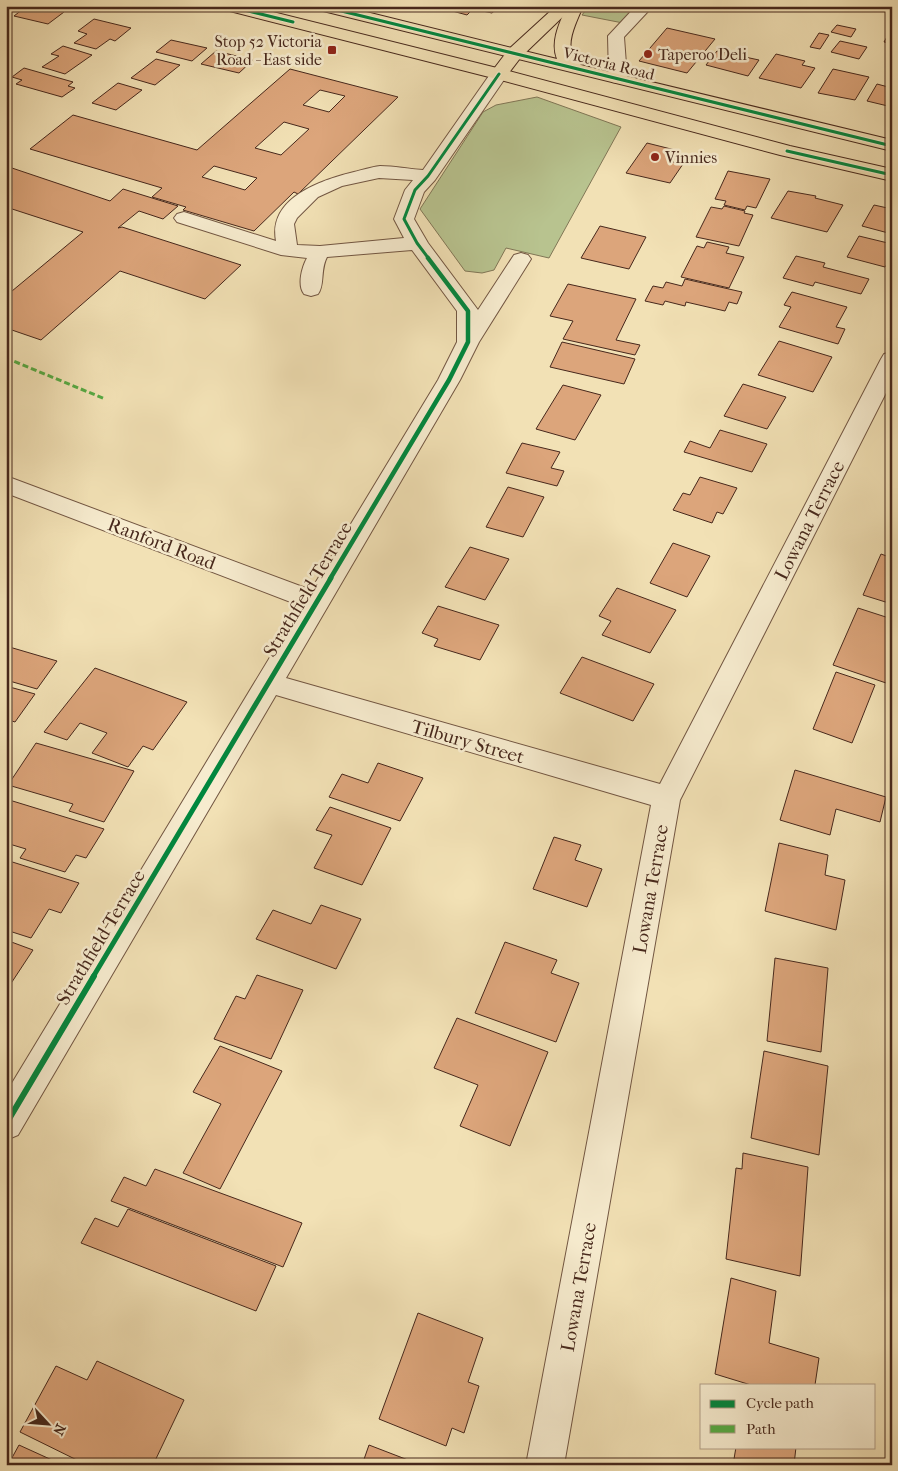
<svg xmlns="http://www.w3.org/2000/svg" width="898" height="1471" viewBox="0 0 898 1471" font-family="'IM FELL French Canon',serif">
	<rect width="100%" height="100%" fill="#f2e1b5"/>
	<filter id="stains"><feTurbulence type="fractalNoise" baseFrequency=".004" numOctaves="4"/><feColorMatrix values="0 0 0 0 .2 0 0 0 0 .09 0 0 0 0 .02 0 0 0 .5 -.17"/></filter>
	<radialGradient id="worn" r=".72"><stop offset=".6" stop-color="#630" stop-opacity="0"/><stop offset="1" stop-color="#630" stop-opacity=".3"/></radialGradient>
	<g fill="#b8c38f" stroke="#807656">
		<path d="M 589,6 L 638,6 L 623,23 L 582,15 Z"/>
		<path d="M 537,97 L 621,127 L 549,258 L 506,248 L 494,270 L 482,273 L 465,271 L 420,209 L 483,112 L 496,105 Z"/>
	</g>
	<g fill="#dca57b" stroke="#47281c" fill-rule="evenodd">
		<path d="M 27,6 L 39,6 L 64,12 L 48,24 L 14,16 Z"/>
		<path d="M 448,6 L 497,6 L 499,7 L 492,13 L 473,9 L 467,15 L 445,9 Z"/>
		<path d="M 94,19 L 131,28 L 115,41 L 110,39 L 96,49 L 74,43 L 87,34 L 78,31 Z"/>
		<path d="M 837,25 L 856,29 L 851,37 L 831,32 Z"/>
		<path d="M 667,28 L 715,39 L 687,73 L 639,61 Z"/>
		<path d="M 892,28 L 892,43 L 884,42 Z"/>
		<path d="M 819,33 L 829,35 L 820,49 L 810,47 Z"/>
		<path d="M 171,40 L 207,48 L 192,61 L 156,52 Z"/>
		<path d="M 840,41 L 867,47 L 859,59 L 831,52 Z"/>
		<path d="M 63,46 L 92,55 L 65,74 L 42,67 L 59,56 L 51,54 Z"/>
		<path d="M 216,51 L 253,60 L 239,73 L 201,64 Z"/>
		<path d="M 717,51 L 759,60 L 748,76 L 706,65 Z"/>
		<path d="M 776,54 L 805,61 L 802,65 L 815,68 L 801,88 L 759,78 Z"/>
		<path d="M 156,59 L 180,65 L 155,85 L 131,78 Z"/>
		<path d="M 24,68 L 73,82 L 68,86 L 75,88 L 62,97 L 16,84 L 22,80 L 12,77 Z"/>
		<path d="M 290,69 L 398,97 L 298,194 L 294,192 L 254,231 L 183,210 L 186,207 L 152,197 L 162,188 L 30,149 L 73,115 L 197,150 ZM 320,90 L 345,96 L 329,112 L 303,105 ZM 284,122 L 309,129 L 281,155 L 255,148 ZM 214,166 L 257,178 L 245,190 L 202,177 Z"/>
		<path d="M 833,69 L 869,77 L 855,100 L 818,93 Z"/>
		<path d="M 118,83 L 142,90 L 116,110 L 92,103 Z"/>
		<path d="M 877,84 L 892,88 L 892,107 L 867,101 Z"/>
		<path d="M 647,143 L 675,150 L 668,161 L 683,164 L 670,183 L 626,173 Z"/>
		<path d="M 6,166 L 110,201 L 123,189 L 178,206 L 163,219 L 139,211 L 118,228 L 122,227 L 241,265 L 205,299 L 120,271 L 41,340 L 6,328 L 6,296 L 83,232 L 6,207 Z"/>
		<path d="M 728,171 L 770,179 L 756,208 L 747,206 L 745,210 L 724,205 L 726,201 L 715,199 Z"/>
		<path d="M 788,191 L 816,196 L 815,198 L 843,205 L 827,232 L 771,218 Z"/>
		<path d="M 874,205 L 892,209 L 892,234 L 862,226 Z"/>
		<path d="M 724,206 L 745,211 L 744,213 L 753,215 L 739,246 L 696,237 L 711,207 L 722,209 Z"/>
		<path d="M 600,226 L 646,237 L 629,269 L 581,258 Z"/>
		<path d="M 859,236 L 892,244 L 892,256 L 885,267 L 847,257 Z"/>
		<path d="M 707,242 L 729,247 L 726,253 L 744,257 L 729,288 L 681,277 L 697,246 L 704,248 Z"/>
		<path d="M 796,256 L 825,263 L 823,267 L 869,279 L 861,294 L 815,282 L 813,286 L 783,278 Z"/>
		<path d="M 685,279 L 742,292 L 737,304 L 729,302 L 725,311 L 686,302 L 685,306 L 665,301 L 663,305 L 645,301 L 653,286 L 663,288 L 666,282 L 682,286 Z"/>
		<path d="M 568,284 L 636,299 L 616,340 L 640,345 L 635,355 L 563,339 L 573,321 L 550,316 Z"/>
		<path d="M 792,292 L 847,307 L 836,327 L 845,329 L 838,344 L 779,327 L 791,307 L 784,305 Z"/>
		<path d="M 779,341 L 832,357 L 813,392 L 758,375 Z"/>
		<path d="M 562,342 L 635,359 L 624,384 L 550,367 Z"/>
		<path d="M 743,384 L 786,397 L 767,429 L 724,416 Z"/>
		<path d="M 563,385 L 601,395 L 575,440 L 536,429 Z"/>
		<path d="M 720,430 L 767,444 L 752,472 L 684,452 L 690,441 L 710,448 Z"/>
		<path d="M 522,443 L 560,452 L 551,468 L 564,471 L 557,486 L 506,473 Z"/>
		<path d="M 700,477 L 737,488 L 723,514 L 717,512 L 712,523 L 673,510 L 683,493 L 690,495 Z"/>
		<path d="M 508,487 L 544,497 L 523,537 L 486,527 Z"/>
		<path d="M 673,543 L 710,556 L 687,597 L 650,583 Z"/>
		<path d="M 470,547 L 509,559 L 485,600 L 445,587 Z"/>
		<path d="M 881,554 L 892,558 L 892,604 L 863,595 Z"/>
		<path d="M 617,588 L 676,610 L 650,653 L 602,635 L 611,621 L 599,616 Z"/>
		<path d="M 438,606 L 499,625 L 480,660 L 434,646 L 438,639 L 422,633 Z"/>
		<path d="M 858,608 L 892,619 L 892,685 L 833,665 Z"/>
		<path d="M 6,646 L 57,661 L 37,689 L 6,680 Z"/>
		<path d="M 582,657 L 654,684 L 633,721 L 560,693 Z"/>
		<path d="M 95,668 L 187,702 L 153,750 L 143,746 L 128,767 L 92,753 L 107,733 L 80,723 L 67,740 L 44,732 Z"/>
		<path d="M 836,672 L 875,685 L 852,743 L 813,729 Z"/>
		<path d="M 6,686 L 35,694 L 15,722 L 6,719 Z"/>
		<path d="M 36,743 L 134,771 L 104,822 L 69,811 L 73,804 L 8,785 Z"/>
		<path d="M 378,763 L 423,778 L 400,821 L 329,797 L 342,774 L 368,783 Z"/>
		<path d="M 795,770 L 886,797 L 880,822 L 836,809 L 830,835 L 780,820 Z"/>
		<path d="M 6,799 L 104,829 L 86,858 L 76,855 L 65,872 L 20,858 L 26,849 L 6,843 Z"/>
		<path d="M 330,807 L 391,828 L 362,885 L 314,868 L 332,835 L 316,830 Z"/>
		<path d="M 554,837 L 581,845 L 575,860 L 602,869 L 587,907 L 533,889 Z"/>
		<path d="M 779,843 L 828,855 L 825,875 L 845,880 L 836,930 L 765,911 Z"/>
		<path d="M 6,860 L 79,883 L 61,913 L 49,909 L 31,938 L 6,930 Z"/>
		<path d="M 321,905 L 361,919 L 336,969 L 256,939 L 273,910 L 311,924 Z"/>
		<path d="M 6,940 L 33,950 L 6,991 Z"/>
		<path d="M 505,942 L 557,960 L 551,973 L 579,983 L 556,1042 L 475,1013 Z"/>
		<path d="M 775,958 L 828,968 L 821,1052 L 767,1041 Z"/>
		<path d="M 257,975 L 303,990 L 271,1059 L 214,1039 L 236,996 L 245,999 Z"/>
		<path d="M 457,1018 L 548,1052 L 510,1146 L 460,1126 L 478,1085 L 434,1068 Z"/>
		<path d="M 220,1046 L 282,1071 L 220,1189 L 183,1173 L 221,1104 L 193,1092 Z"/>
		<path d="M 764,1051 L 828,1066 L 819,1155 L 751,1138 Z"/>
		<path d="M 743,1153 L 808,1167 L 800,1276 L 726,1259 L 736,1168 L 742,1169 Z"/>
		<path d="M 155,1169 L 302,1223 L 283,1267 L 111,1201 L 124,1177 L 146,1186 Z"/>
		<path d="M 128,1209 L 276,1266 L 256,1311 L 81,1243 L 95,1218 L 118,1227 Z"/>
		<path d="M 731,1278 L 776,1291 L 769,1343 L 819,1358 L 815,1385 L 751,1385 L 715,1374 Z"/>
		<path d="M 418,1313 L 483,1338 L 468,1382 L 479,1386 L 464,1433 L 452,1428 L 446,1446 L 379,1419 Z"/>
		<path d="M 97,1361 L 184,1400 L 153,1465 L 87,1465 L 20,1432 L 56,1366 L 87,1380 Z"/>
		<path d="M 19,1445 L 63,1465 L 8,1465 Z"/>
		<path d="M 369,1445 L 421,1465 L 362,1465 Z"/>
		<path d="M 736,1447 L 796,1447 L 794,1465 L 733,1465 Z"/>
	</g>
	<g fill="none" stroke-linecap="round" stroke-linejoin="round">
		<g stroke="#725642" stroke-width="2">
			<g id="minor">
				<path d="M 636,6 L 653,6 L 624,37 L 627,78 L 624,82 L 618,83 L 612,82 L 609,78 L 608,36 Z"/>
				<path d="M 499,69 L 505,70 L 508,74 L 435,180 L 424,192 L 414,219 L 428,243 L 478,310 L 514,255 L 521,253 L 528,255 L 531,259 L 479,342 L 460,380 L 286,678 L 660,784 L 881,359 L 884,354 L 892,352 L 892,381 L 680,800 L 564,1465 L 526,1465 L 651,805 L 276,695 L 18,1135 L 6,1140 L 6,1093 L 301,606 L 6,493 L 6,476 L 311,590 L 438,380 L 457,342 L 457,311 L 412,250 L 327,257 C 320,270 325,285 318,294 L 311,296 L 304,294 C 297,285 302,267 307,258 L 281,255 L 177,222 L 174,218 L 177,214 L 184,212 L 276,241 C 268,198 321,180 354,172 C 362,170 372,167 380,166 C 394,166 409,169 423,170 L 493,70 ZM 379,178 L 413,180 L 405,190 L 394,219 L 404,238 L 320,246 L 297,245 L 294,224 L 297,218 L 318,197 L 342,186 Z"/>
			</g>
		</g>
		<g stroke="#47281c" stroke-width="2">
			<path id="major" d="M 556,6 L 574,6 L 521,57 L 505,78 L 499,79 L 493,78 L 490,74 L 509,49 Z"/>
		</g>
		<g stroke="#47281c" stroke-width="2">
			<g id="highway">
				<path d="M 220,6 L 249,6 L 505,70 L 790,146 L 892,169 L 892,181 L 780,155 L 493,78 L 222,9 Z"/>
				<path d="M 313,6 L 342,6 L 557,59 C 550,41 560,22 567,6 L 583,6 C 578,19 565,42 573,56 C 575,59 578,62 581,65 L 892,140 L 892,151 L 315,9 Z"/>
			</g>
		</g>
		<use href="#minor" fill="#f7eccf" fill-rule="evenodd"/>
		<use href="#major" fill="#f2e1b5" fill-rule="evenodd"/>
		<use href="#highway" fill="#f2e1b5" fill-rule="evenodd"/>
		<path stroke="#56aa43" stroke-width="3" stroke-dasharray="6 3" stroke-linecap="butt" d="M 6,358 L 105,399"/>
		<g stroke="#f7eccf" stroke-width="5">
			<g id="cycleway-far3">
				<path d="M 228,6 L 293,22"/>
				<path d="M 321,6 L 892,146"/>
				<path d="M 787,151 L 892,175"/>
				<path d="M 429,259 L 417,243 L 404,219 L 415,190 L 428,176 L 499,74"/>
			</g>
		</g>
		<g stroke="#f7eccf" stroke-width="7">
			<path id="cycleway-far2" d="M 330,579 L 449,380 L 468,342 L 468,311 L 428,258"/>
		</g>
		<g stroke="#f7eccf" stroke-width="8">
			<path id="cycleway-far1" d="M 93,977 L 331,578"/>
		</g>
		<g stroke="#f7eccf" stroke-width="9">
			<path id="cycleway" d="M 6,1124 L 94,976"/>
		</g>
		<use href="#cycleway-far3" stroke="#00873e" stroke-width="3"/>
		<use href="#cycleway-far2" stroke="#00873e" stroke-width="4.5"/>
		<use href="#cycleway-far1" stroke="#00873e" stroke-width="5"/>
		<use href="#cycleway" stroke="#00873e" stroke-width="6"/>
	</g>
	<g fill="#8f2418" stroke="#f7eccf" stroke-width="2">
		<rect x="327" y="45" width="10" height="10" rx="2.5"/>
		<circle cx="648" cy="54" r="5"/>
		<circle cx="655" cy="157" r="5"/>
	</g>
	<g text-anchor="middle" stroke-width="5" stroke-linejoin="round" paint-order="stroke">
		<g font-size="16" fill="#47281c" stroke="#f7eccf" text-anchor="start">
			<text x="322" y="47" text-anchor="end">Stop 52 Victoria<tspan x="322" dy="18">Road - East side</tspan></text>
			<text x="658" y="60">Taperoo Deli</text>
			<text x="665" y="163">Vinnies</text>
		</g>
		<g font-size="16" fill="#47281c" stroke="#f7eccf">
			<text transform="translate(609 63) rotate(14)" y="6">Victoria Road</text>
		</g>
		<g font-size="19" fill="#47281c" stroke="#f7eccf">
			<text transform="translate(809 520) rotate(-63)" y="7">Lowana Terrace</text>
			<text transform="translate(162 543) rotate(21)" y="7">Ranford Road</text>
			<text transform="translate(307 589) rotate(-59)" y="7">Strathfield Terrace</text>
			<text transform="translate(468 741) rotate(16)" y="7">Tilbury Street</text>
			<text transform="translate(650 889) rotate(-80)" y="7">Lowana Terrace</text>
			<text transform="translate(100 937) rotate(-59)" y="7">Strathfield Terrace</text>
			<text transform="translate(578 1287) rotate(-80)" y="7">Lowana Terrace</text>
		</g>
	</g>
	<rect width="898" height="1471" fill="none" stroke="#f2e1b5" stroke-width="25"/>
	<rect x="8" y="8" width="883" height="1456" fill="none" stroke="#47281c" stroke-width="2.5"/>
	<rect x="12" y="12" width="873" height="1446" fill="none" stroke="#47281c"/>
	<rect x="700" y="1384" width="175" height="65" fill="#f7eccf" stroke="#b19e87"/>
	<rect x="710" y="1400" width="25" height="8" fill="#00873e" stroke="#b19e87"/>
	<text x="746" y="1408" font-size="15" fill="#47281c">Cycle path</text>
	<rect x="710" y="1425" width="25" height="8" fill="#56aa43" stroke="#b19e87"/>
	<text x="746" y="1434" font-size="15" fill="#47281c">Path</text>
	<g transform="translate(48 1424) rotate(116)" stroke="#f7eccf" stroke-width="4" paint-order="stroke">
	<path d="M0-4L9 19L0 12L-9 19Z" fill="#47281c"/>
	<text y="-8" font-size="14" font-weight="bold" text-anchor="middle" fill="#47281c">N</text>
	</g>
	<rect width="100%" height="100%" filter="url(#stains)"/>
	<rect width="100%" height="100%" fill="url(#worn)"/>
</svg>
